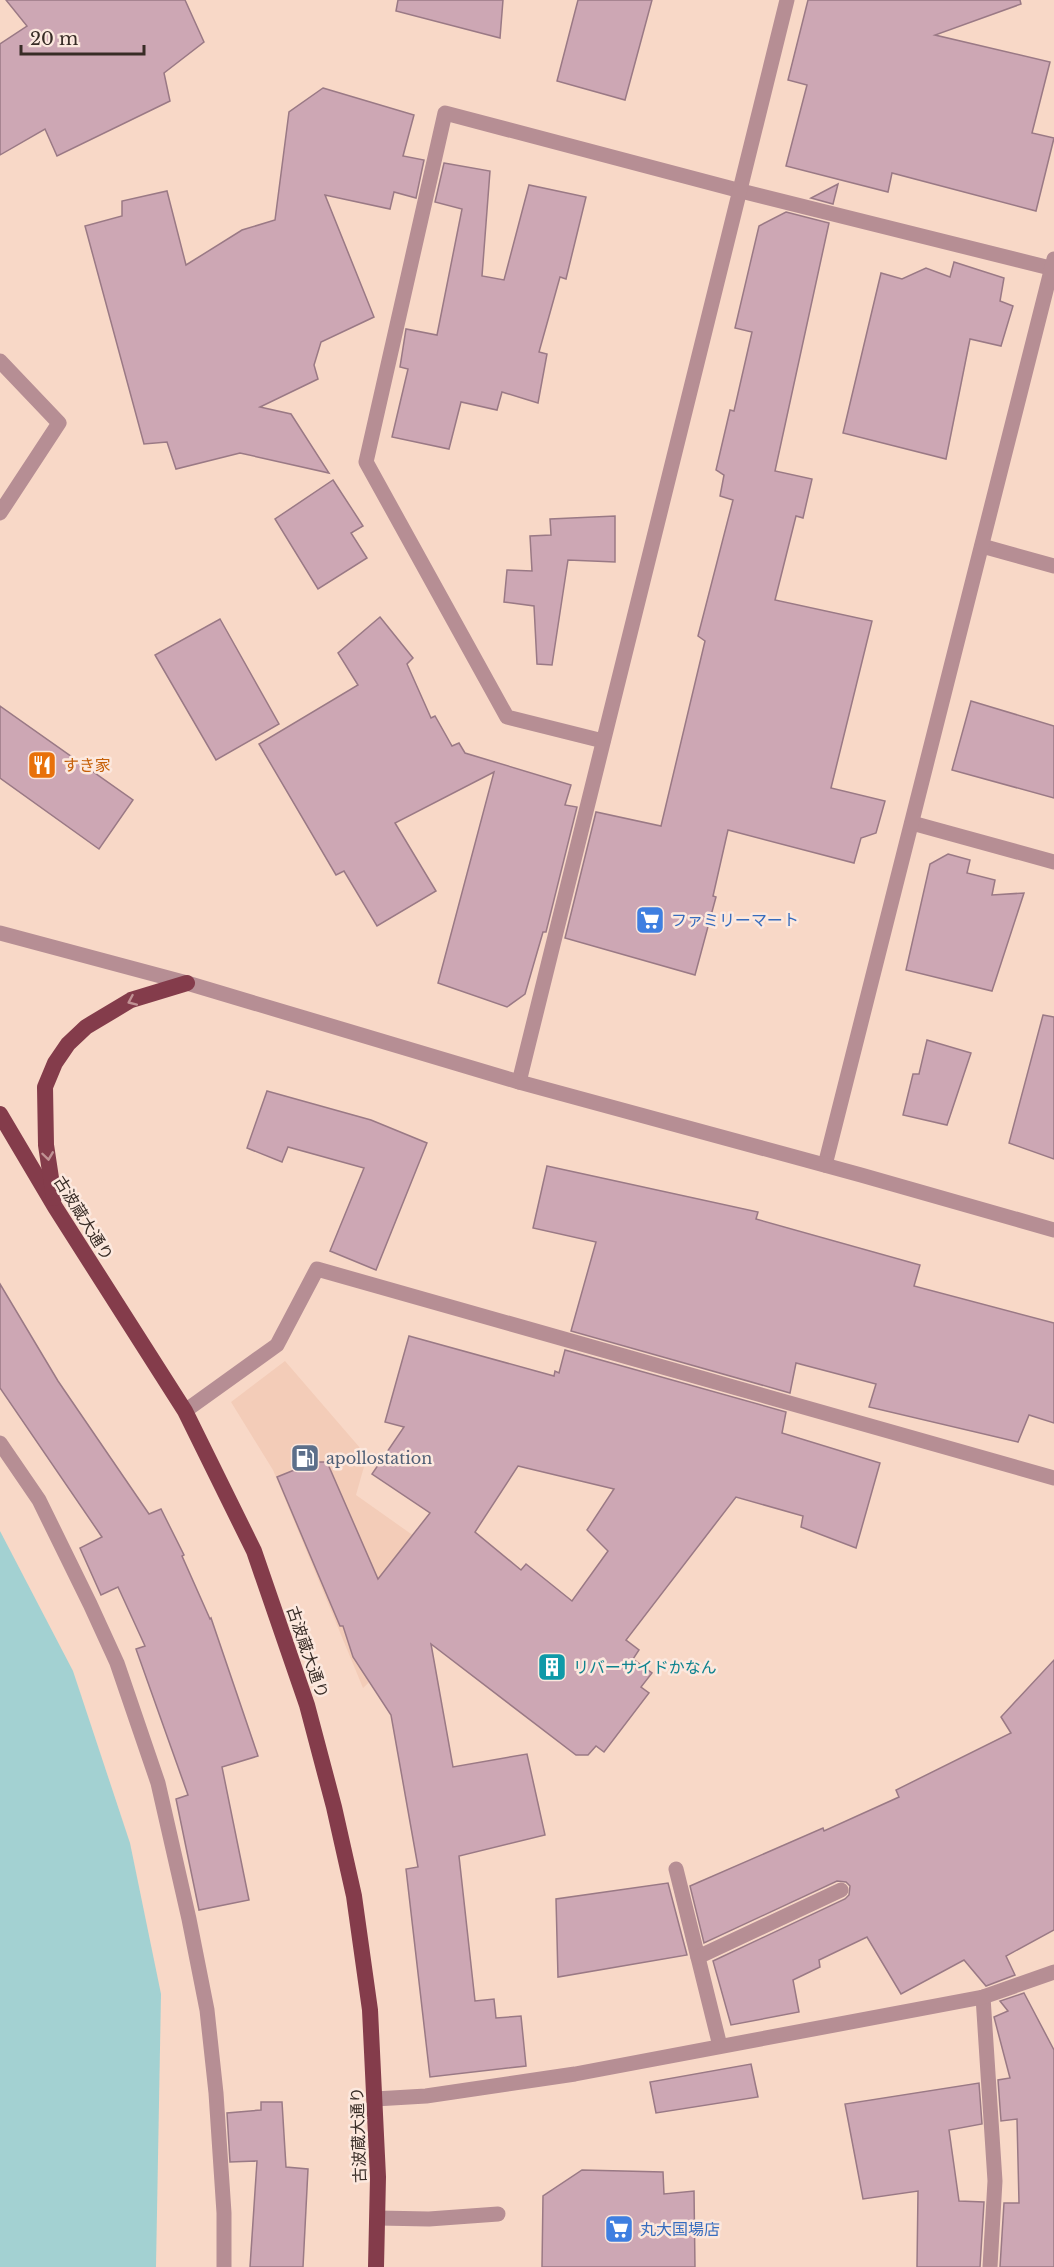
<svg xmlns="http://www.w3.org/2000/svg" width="1054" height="2267" viewBox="0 0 1054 2267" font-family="'Libre Baskerville','Noto Sans JP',serif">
	<rect width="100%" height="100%" fill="#f8d8c7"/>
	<path fill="#f3ccb8" d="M 285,1361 L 367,1456 L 356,1495 L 455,1565 L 388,1664 L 363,1688 L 273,1470 L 231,1402 Z"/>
	<path fill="#a3d1d2" d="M 0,1531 L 73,1671 L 130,1843 L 161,1994 L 156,2267 L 0,2267 Z"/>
	<g fill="#cda7b4" stroke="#9a7985" stroke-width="1.5" fill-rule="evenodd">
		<path d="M 6,0 L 185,0 L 204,42 L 164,73 L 170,101 L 57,156 L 45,129 L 0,155 L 0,44 L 27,26 Z"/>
		<path d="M 398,0 L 503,0 L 500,38 L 396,11 Z"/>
		<path d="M 578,0 L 652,0 L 625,100 L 557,81 Z"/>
		<path d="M 808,0 L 1020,0 L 1021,4 L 935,35 L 1050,62 L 1032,133 L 1054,138 L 1036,211 L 892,173 L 888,192 L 786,166 L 807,85 L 788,80 Z"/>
		<path d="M 323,88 L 414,115 L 403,156 L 424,160 L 416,198 L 394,192 L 390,209 L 325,195 L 374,317 L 321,342 L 314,365 L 318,379 L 260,407 L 291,414 L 329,473 L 240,453 L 176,469 L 167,442 L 144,444 L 85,226 L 122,216 L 122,201 L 167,191 L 186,265 L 242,230 L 275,220 L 289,112 Z"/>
		<path d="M 444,163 L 490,171 L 482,276 L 504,280 L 529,185 L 586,197 L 566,279 L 560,277 L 539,352 L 547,354 L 538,403 L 502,392 L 497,410 L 461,402 L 449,449 L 392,437 L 408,369 L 400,367 L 406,329 L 437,335 L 462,209 L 435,202 Z"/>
		<path d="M 838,184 L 833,204 L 811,198 Z"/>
		<path d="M 786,212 L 829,223 L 775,471 L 812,479 L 803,518 L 796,516 L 775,600 L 872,621 L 831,788 L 885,801 L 876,833 L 861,838 L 854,863 L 728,830 L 713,896 L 716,897 L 695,975 L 565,938 L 596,812 L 661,826 L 705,641 L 698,636 L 733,500 L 720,496 L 724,475 L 716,470 L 730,410 L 734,411 L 752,332 L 735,328 L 759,226 Z"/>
		<path d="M 954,262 L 1004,278 L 1000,301 L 1013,306 L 1001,346 L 970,339 L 946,459 L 843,433 L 881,273 L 902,279 L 926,268 L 950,277 Z"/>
		<path d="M 333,480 L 363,526 L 351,533 L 367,558 L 318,589 L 275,519 Z"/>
		<path d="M 615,516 L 615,562 L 568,560 L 552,665 L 537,664 L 534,606 L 504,602 L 507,570 L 532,571 L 530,536 L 551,535 L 550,519 Z"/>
		<path d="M 380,617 L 413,658 L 407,664 L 431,718 L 435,716 L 452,746 L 459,743 L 465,753 L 571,785 L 565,805 L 577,807 L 546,932 L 543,932 L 525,994 L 507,1007 L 438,983 L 494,772 L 395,823 L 436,891 L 377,926 L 344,871 L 336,875 L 259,744 L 358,685 L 338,653 Z"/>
		<path d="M 220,619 L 279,724 L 216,760 L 155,655 Z"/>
		<path d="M 971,701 L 1054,726 L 1054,798 L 952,770 Z"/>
		<path d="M 0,706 L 133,800 L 99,849 L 0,778 Z"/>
		<path d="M 948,854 L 970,860 L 967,873 L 995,880 L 992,895 L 1024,893 L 992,991 L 906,970 L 930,864 Z"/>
		<path d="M 1043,1015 L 1054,1017 L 1054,1159 L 1009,1143 Z"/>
		<path d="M 927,1040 L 971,1053 L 947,1125 L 903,1115 L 913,1074 L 919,1074 Z"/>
		<path d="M 267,1091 L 371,1120 L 427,1143 L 376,1270 L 330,1251 L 364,1168 L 288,1147 L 282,1162 L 247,1148 Z"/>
		<path d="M 547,1166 L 758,1212 L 756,1219 L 920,1265 L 914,1286 L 1054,1323 L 1054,1423 L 1029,1415 L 1018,1442 L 869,1407 L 876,1384 L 796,1363 L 790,1393 L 571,1331 L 596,1242 L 533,1228 Z"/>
		<path d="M 0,1284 L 58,1381 L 149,1514 L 161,1509 L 184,1555 L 182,1556 L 210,1619 L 211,1618 L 258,1756 L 222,1767 L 249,1900 L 199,1910 L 176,1799 L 188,1795 L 136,1649 L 145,1646 L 118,1587 L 101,1595 L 80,1548 L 102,1537 L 0,1388 Z"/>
		<path d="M 409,1336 L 554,1376 L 555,1371 L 559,1373 L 565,1350 L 786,1412 L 782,1433 L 880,1463 L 856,1548 L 801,1527 L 803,1516 L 736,1497 L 626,1640 L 639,1650 L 633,1659 L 652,1673 L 641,1687 L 649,1693 L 604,1752 L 596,1746 L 588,1755 L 576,1755 L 431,1644 L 453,1767 L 527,1754 L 545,1835 L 459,1856 L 475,2001 L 494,1999 L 496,2018 L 521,2016 L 526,2066 L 430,2077 L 406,1869 L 418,1867 L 391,1715 L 353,1657 L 343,1626 L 340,1626 L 277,1477 L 314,1462 L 327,1462 L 378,1579 L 430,1513 L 372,1474 L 404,1427 L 385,1422 ZM 518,1466 L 614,1489 L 587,1530 L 608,1551 L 572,1601 L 526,1564 L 521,1570 L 475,1532 Z"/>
		<path d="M 1054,1660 L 1054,1930 L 1006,1956 L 1015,1975 L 986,1986 L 964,1960 L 901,1994 L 867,1937 L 819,1960 L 820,1967 L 793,1980 L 799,2012 L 731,2025 L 713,1961 L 845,1899 L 849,1895 L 850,1886 L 846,1882 L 837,1881 L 704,1943 L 690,1886 L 823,1828 L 824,1831 L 899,1797 L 896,1790 L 1011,1733 L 1001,1717 Z"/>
		<path d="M 668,1883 L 687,1955 L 558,1977 L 556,1899 Z"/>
		<path d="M 1024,1993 L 1054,2050 L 1054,2267 L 1000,2267 L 1004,2203 L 1019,2203 L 1017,2119 L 1001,2121 L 998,2080 L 1010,2078 L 994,2017 L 1008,2011 L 1000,2001 Z"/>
		<path d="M 751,2064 L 758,2097 L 656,2113 L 650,2082 Z"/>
		<path d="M 979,2083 L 982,2124 L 949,2130 L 959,2201 L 984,2202 L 980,2267 L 917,2267 L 918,2191 L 863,2199 L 845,2104 Z"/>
		<path d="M 261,2102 L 282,2102 L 286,2167 L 308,2169 L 303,2267 L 250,2267 L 257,2161 L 230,2162 L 227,2113 L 261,2110 Z"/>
		<path d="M 582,2170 L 663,2172 L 664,2194 L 694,2191 L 695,2267 L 542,2267 L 543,2196 Z"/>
	</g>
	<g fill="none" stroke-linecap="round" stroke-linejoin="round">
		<g stroke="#b68e94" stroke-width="15">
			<path d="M 983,1997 L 995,2181 L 990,2267"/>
			<path d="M 378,2218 L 429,2219 L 498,2214"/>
		</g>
		<g stroke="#b68e94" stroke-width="15">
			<path d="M 0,361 L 59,423 L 0,513"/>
			<path d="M 982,546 L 1054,566"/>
			<path d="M 603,741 L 507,717 L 366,462 L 445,113 L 741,191 L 1054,269"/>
			<path d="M 912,823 L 1054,862"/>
			<path d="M 519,1082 L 787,0"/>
			<path d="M 825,1165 L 1054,259"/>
			<path d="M 185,1411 L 277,1345 L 317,1269 L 1054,1478"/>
			<path d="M 0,1443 L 39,1500 L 90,1604 L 117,1663 L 158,1783 L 189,1919 L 207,2010 L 216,2093 L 224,2213 L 224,2267"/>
			<path d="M 676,1869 L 720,2046"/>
			<path d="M 698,1957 L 841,1890"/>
			<path d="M 375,2099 L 426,2096 L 575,2074 L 983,1997 L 1054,1972"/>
		</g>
		<path stroke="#b68e94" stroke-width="15" d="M 0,933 L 187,983 L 519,1082 L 861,1175 L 1054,1230"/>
		<g stroke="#843c4b" stroke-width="16">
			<path d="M 0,1114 L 55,1207 L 185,1411 L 254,1551 L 307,1705 L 334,1807 L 354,1896 L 370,2010 L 378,2177 L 376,2267"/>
			<path d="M 54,1198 L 46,1145 L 45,1087 L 55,1063 L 68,1044 L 86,1027 L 131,1000 L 187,983"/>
		</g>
	</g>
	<defs><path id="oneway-chevron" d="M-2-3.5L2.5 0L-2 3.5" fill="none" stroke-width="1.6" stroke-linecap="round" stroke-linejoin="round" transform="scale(1.5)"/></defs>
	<g stroke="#c09294">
		<use href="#oneway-chevron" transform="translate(132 1001) rotate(156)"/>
		<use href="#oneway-chevron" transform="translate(48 1156) rotate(82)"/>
	</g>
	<defs>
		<g id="restaurant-square" transform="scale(1.5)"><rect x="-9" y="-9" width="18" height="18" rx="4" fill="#e8710a" stroke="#fce8de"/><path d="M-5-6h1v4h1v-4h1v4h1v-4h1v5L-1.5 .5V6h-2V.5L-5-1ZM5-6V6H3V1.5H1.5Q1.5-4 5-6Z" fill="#fff"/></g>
		<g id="supermarket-square" transform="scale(1.5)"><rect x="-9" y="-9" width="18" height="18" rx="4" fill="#3f7fe0" stroke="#fce8de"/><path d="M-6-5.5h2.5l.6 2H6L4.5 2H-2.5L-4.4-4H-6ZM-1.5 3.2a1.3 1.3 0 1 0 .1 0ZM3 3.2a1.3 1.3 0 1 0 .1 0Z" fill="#fff"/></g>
		<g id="fuel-square" transform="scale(1.5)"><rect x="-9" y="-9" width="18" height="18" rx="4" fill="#5c6f8a" stroke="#fce8de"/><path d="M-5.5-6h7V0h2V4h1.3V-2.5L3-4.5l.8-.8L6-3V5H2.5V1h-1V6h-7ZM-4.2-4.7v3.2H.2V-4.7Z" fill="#fff"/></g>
		<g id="building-square" transform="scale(1.5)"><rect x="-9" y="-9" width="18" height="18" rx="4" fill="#0f9aa8" stroke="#fce8de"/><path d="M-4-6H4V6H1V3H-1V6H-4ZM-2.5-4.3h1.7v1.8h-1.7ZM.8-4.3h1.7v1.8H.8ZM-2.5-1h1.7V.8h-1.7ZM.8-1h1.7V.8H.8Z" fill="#fff"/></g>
	</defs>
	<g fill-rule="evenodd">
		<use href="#restaurant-square" x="42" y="765"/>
		<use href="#supermarket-square" x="650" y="920"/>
		<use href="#fuel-square" x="305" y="1458"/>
		<use href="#building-square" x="552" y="1667"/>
		<use href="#supermarket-square" x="619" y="2229"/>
	</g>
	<g text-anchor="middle" stroke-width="5" stroke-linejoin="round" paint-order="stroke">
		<g font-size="16" fill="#c56008" stroke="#fce8de" text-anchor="start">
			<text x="63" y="771">すき家</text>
		</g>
		<g font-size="16" fill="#366cbe" stroke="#fce8de" text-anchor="start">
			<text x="671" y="926">ファミリーマート</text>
			<text x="640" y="2235">丸大国場店</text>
		</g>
		<g font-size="16" fill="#382c26" stroke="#fce8de">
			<text transform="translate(84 1218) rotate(58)" y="6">古波蔵大通り</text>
			<text transform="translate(308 1652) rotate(71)" y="6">古波蔵大通り</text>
			<text transform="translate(358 2135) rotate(-92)" y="6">古波蔵大通り</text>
		</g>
		<g font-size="16" fill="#4e5e75" stroke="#fce8de" text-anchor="start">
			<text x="326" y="1464">apollostation</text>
		</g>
		<g font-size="16" fill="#0d838f" stroke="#fce8de" text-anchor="start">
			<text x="573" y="1673">リバーサイドかなん</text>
		</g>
	</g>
	<path d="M21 45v9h123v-9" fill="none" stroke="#382c26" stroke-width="3"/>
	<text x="30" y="45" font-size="18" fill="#382c26" stroke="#fce8de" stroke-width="4.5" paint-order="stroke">20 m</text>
</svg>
